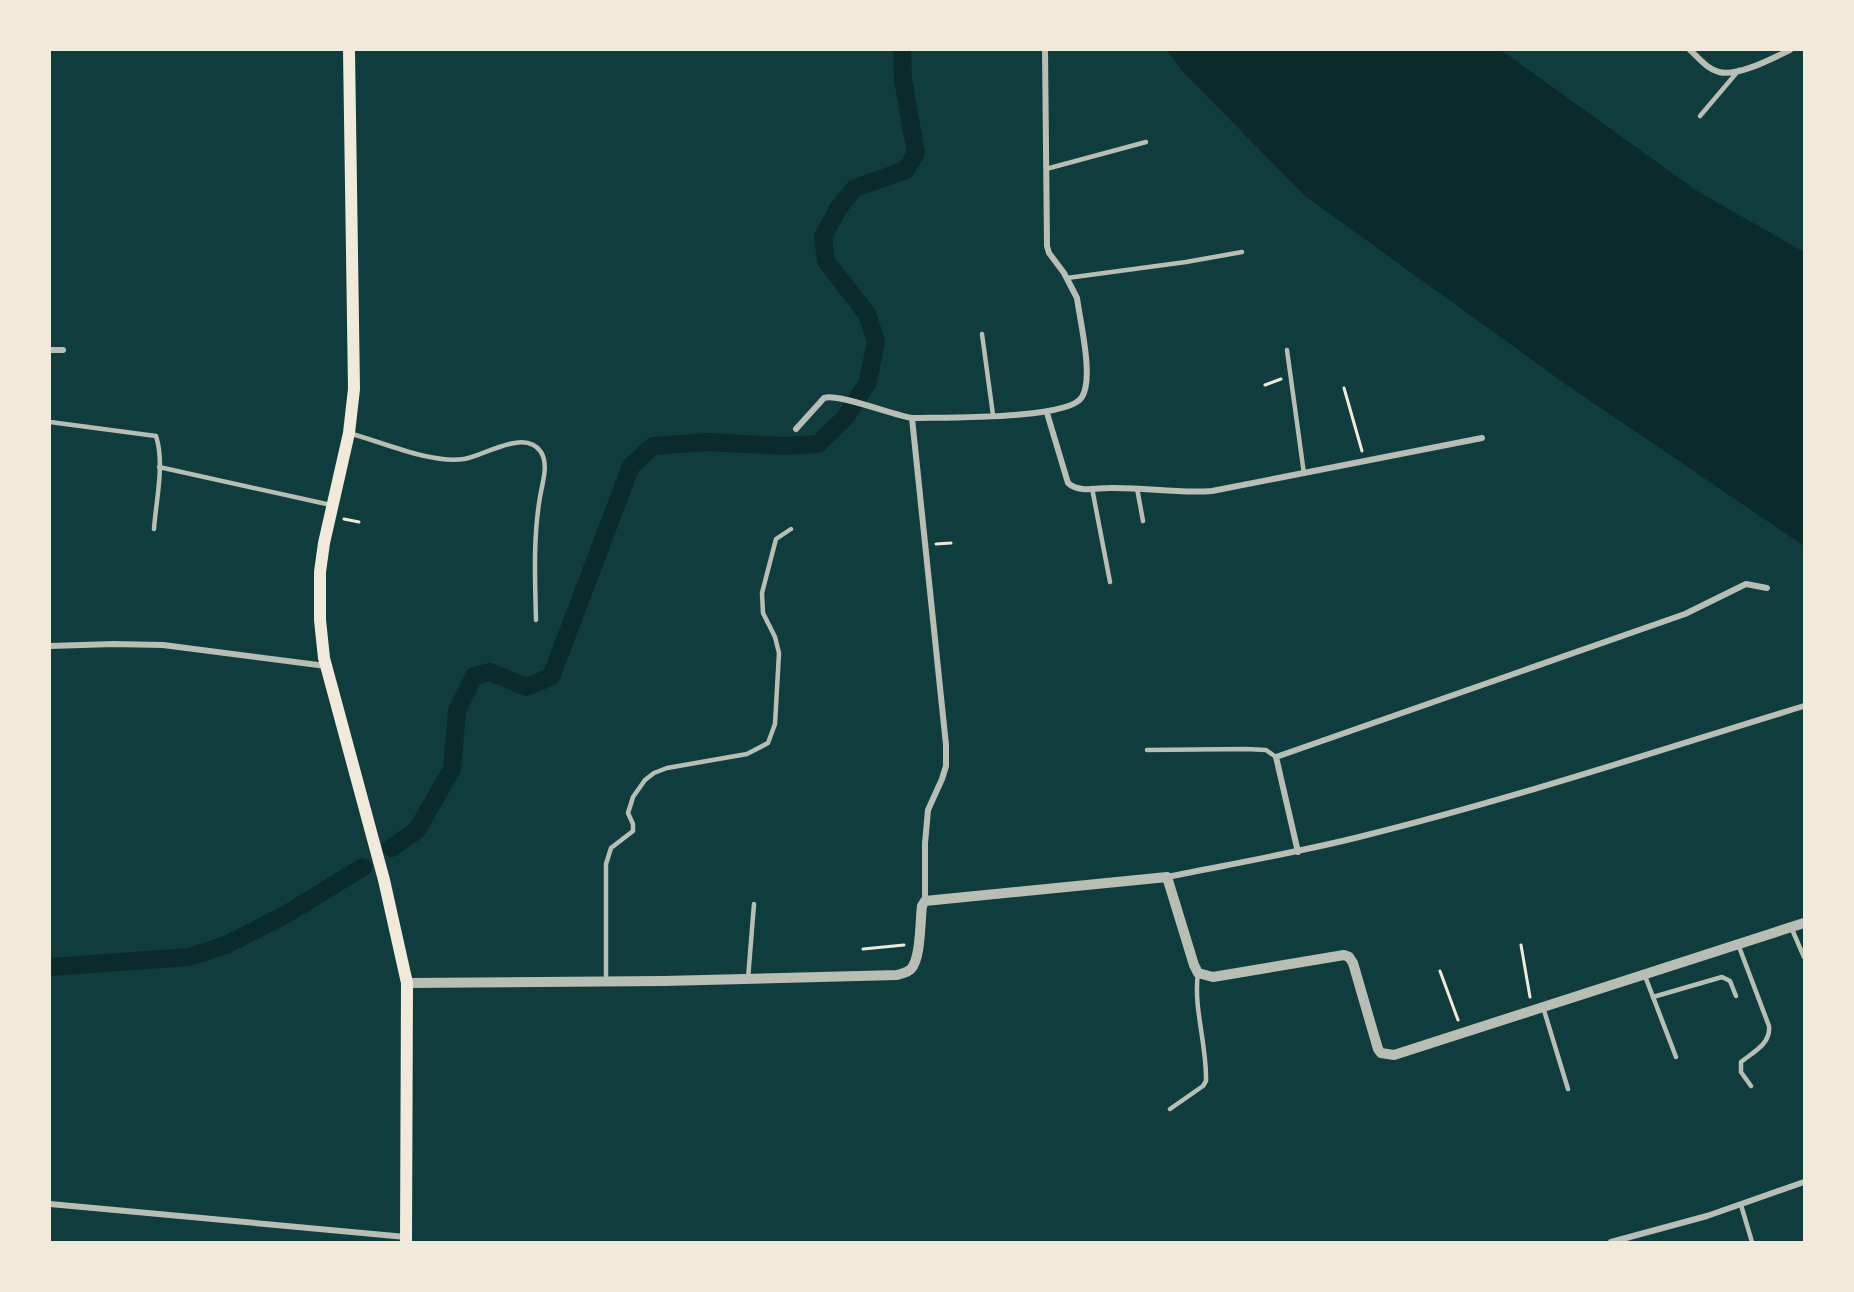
<svg xmlns="http://www.w3.org/2000/svg" width="1854" height="1292" viewBox="0 0 1854 1292" font-family="'Source Sans 3',sans-serif">
	<rect width="100%" height="100%" fill="#0f3d3e"/>
	<path fill="#0a2a2b" d="M 1167,50 L 1501,50 L 1697,191 L 1804,252 L 1804,546 L 1564,383 L 1305,196 L 1181,70 Z"/>
	<g fill="none" stroke-linecap="round" stroke-linejoin="round">
		<g stroke="#0a2a2b" stroke-width="18">
			<path d="M 391,848 L 417,830 L 452,769 L 457,711 L 474,676 L 490,672 L 526,687 L 551,677 L 631,466 L 653,446 L 708,442 L 784,446 L 818,444 L 845,418 L 868,382 L 876,341 L 867,314 L 826,261 L 823,237 L 839,207 L 855,188 L 906,170 L 916,153 L 903,80 L 902,50"/>
			<path d="M 50,967 L 189,957 L 226,945 L 285,915 L 363,867"/>
		</g>
		<g stroke="#f1e9da" stroke-width="3">
			<path d="M 1265,385 L 1281,379"/>
			<path d="M 1344,388 L 1362,451"/>
			<path d="M 344,519 L 359,522"/>
			<path d="M 936,544 L 951,543"/>
			<path d="M 1521,945 L 1530,997"/>
			<path d="M 863,949 L 904,945"/>
			<path d="M 1440,971 L 1458,1020"/>
		</g>
		<g stroke="#b8beb3" stroke-width="4.5">
			<path d="M 1700,116 L 1739,70"/>
			<path d="M 1046,169 L 1146,142"/>
			<path d="M 1067,278 L 1186,262 L 1242,252"/>
			<path d="M 982,334 L 993,415"/>
			<path d="M 1287,350 L 1304,474"/>
			<path d="M 50,422 L 156,436 C 165,464 156,500 154,529"/>
			<path d="M 349,433 C 382,442 431,464 464,459 C 484,456 525,428 541,452 C 549,465 542,484 540,497 C 533,538 535,579 536,620"/>
			<path d="M 159,467 L 331,505"/>
			<path d="M 1092,488 L 1110,582"/>
			<path d="M 1137,488 L 1143,521"/>
			<path d="M 1147,750 L 1246,749 L 1266,750 L 1276,757"/>
			<path d="M 1791,927 L 1804,957"/>
			<path d="M 1738,944 L 1769,1026 C 1771,1044 1753,1052 1741,1062 L 1741,1072 L 1751,1086"/>
			<path d="M 1645,976 L 1676,1057"/>
			<path d="M 748,979 L 754,904"/>
			<path d="M 606,980 L 606,864 L 611,848 L 633,831 L 633,824 L 628,813 L 633,797 L 645,780 L 654,773 L 667,768 L 747,754 L 768,743 L 775,724 L 779,653 L 775,637 L 763,613 L 762,593 L 776,539 L 791,529"/>
			<path d="M 1653,997 L 1722,977 L 1730,981 L 1736,996"/>
			<path d="M 1543,1007 L 1568,1089"/>
			<path d="M 1170,1109 L 1203,1086 L 1206,1081 C 1207,1044 1193,1008 1198,973"/>
			<path d="M 1741,1205 L 1752,1242"/>
		</g>
		<g stroke="#b8beb3" stroke-width="6">
			<path d="M 1690,50 C 1699,58 1707,69 1719,72 C 1738,77 1773,58 1790,50"/>
			<path d="M 50,350 L 63,350"/>
			<path d="M 1047,413 L 1068,483 C 1079,493 1096,488 1109,488 C 1144,487 1178,494 1212,491 L 1482,438"/>
			<path d="M 912,418 L 946,745 L 946,766 L 942,779 L 928,810 L 925,843 L 925,901"/>
			<path d="M 796,429 L 824,398 C 837,393 893,415 912,418 C 941,417 1069,420 1082,397 C 1094,378 1080,321 1077,298 L 1064,273 L 1049,253 L 1047,246 L 1045,50"/>
			<path d="M 50,646 L 113,644 L 163,645 L 326,666"/>
			<path d="M 1298,852 L 1276,757 L 1685,614 L 1746,584 L 1767,588"/>
			<path d="M 1167,877 C 1231,864 1295,853 1359,837 C 1509,800 1657,751 1804,706"/>
			<path d="M 50,1204 L 406,1237"/>
			<path d="M 1611,1242 L 1707,1216 L 1804,1182"/>
		</g>
		<path stroke="#b8beb3" stroke-width="10" d="M 407,983 L 664,981 L 897,975 C 903,973 907,973 911,969 C 921,958 920,921 922,906 L 925,901 L 1167,877 L 1194,965 L 1198,973 L 1213,977 L 1344,955 L 1349,957 L 1353,963 L 1378,1049 L 1381,1053 L 1394,1055 L 1804,923"/>
		<path stroke="#f1e9da" stroke-width="12" d="M 349,50 L 354,389 L 349,433 L 324,543 L 320,572 L 320,620 L 324,658 L 384,880 L 407,983 L 406,1242"/>
	</g>
	<rect width="1854" height="1292" fill="none" stroke="#f1e9da" stroke-width="102"/>
</svg>
